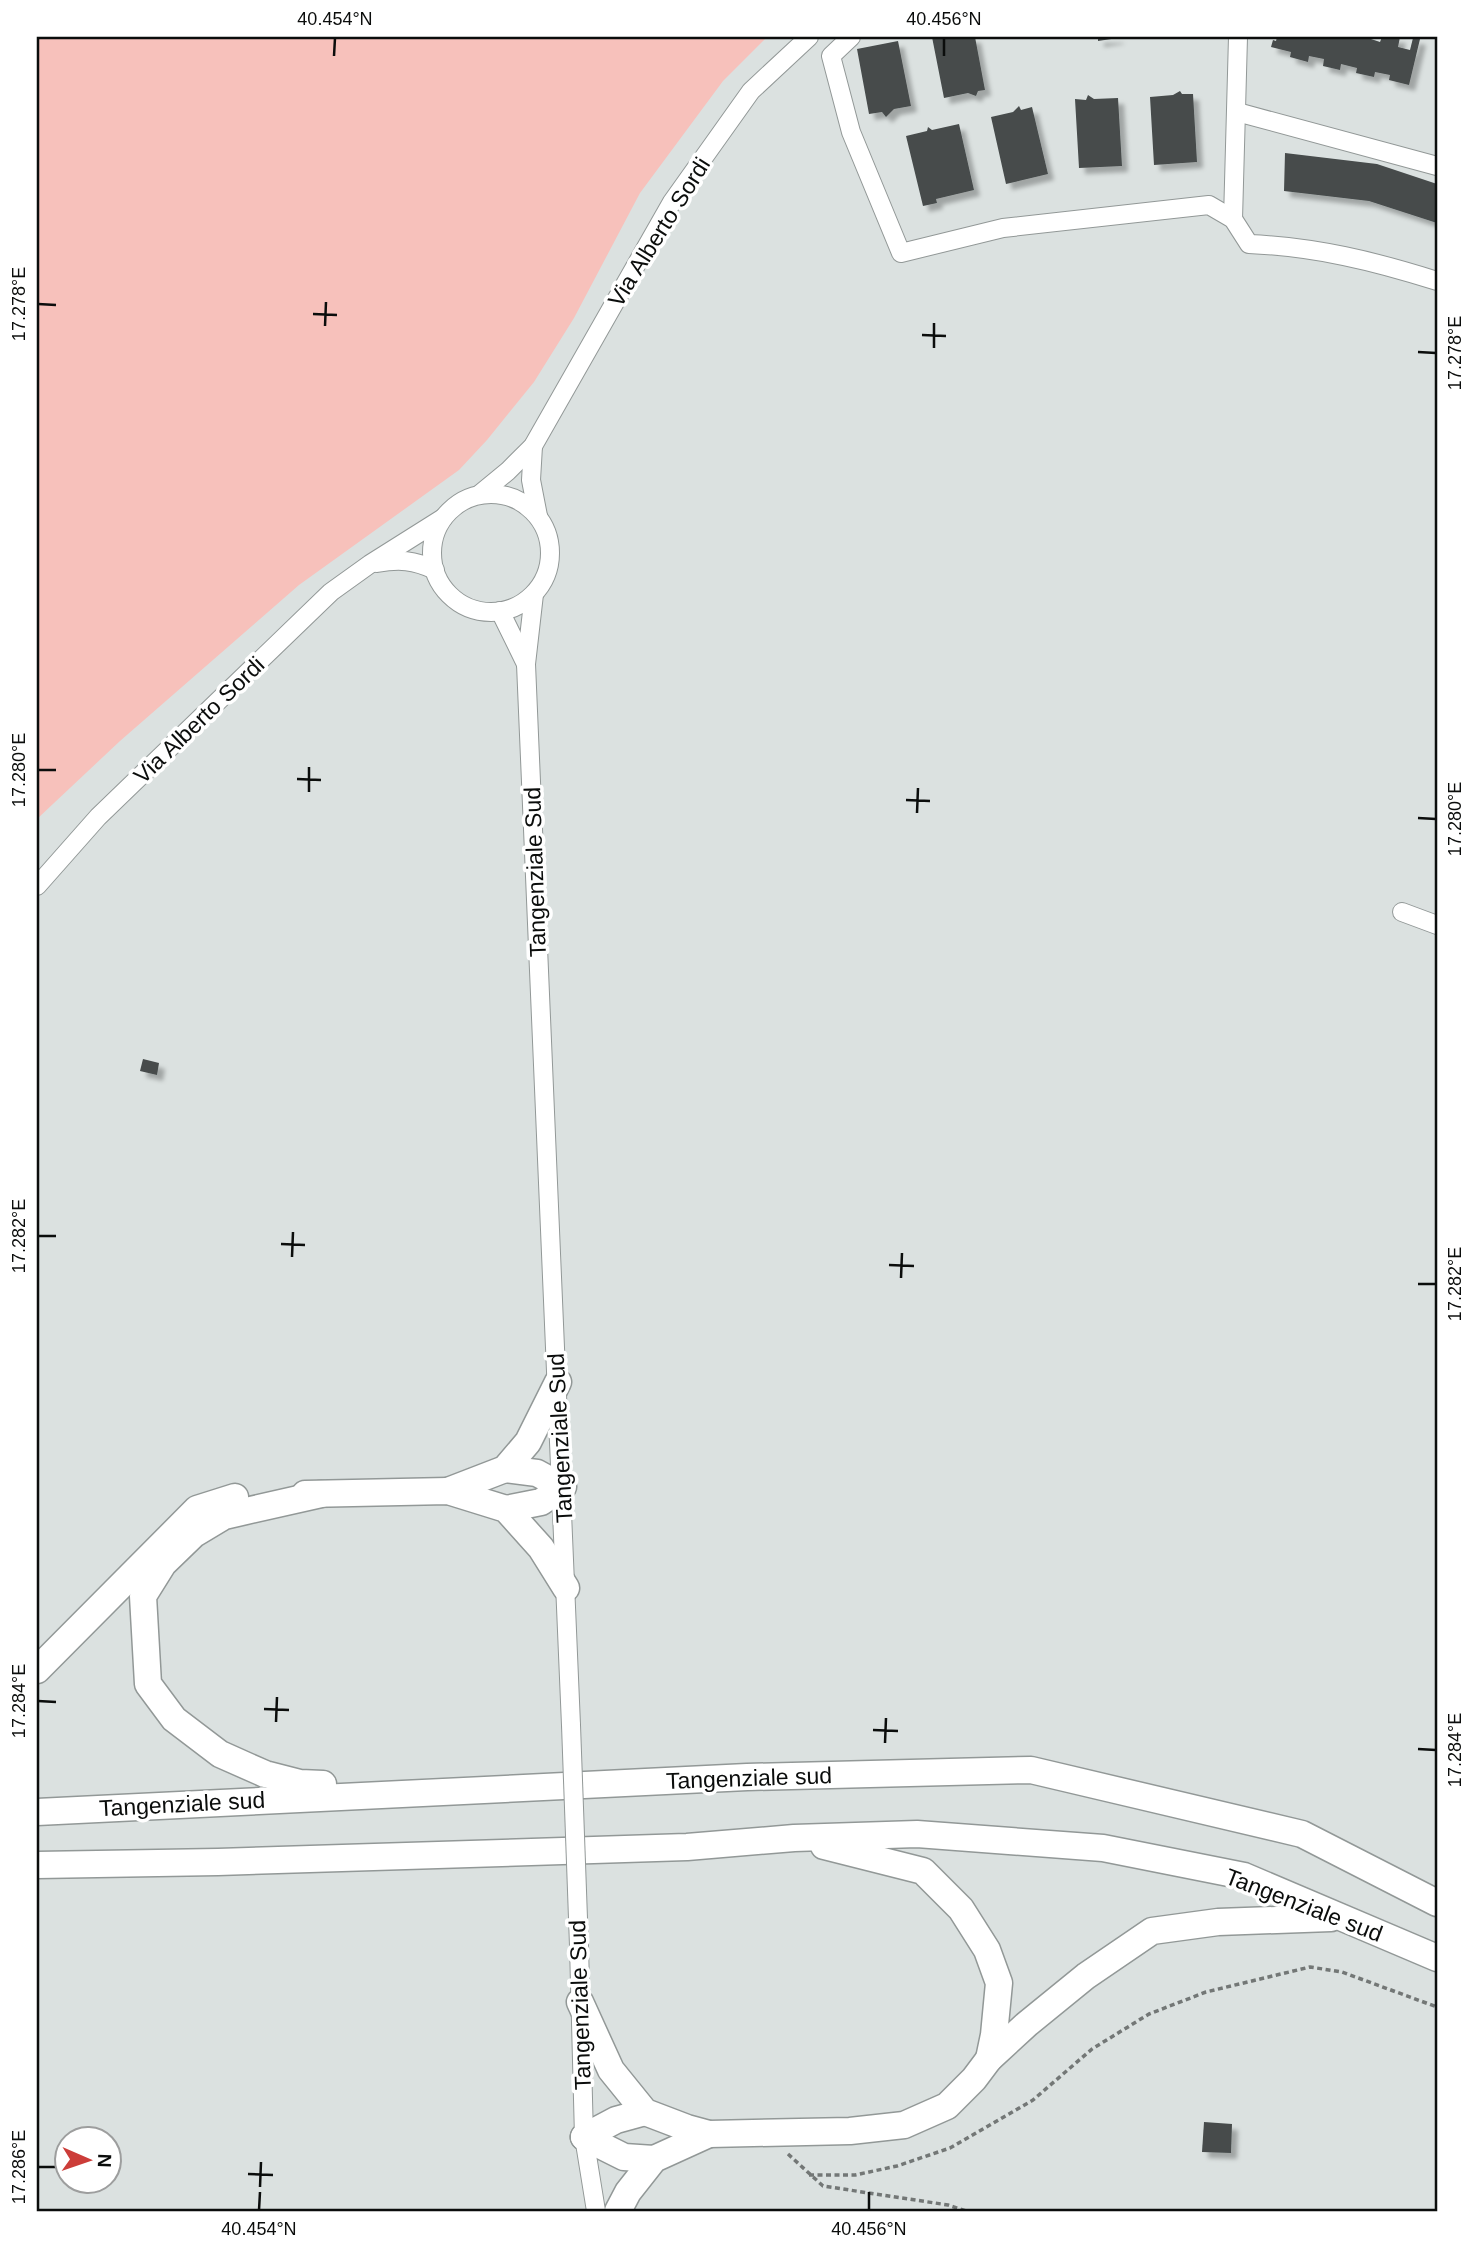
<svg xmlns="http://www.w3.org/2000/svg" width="1474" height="2248" viewBox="0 0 1474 2248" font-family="Arial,sans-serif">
	<defs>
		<filter id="shadow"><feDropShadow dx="6" dy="6" stdDeviation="2" flood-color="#0004"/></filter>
	</defs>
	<rect width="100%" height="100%" fill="#dbe1e0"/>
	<path fill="#f7c1bb" d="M 37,37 L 767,37 L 723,81 L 640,193 L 574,318 L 534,382 L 487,440 L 459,470 L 299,585 L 120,741 L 37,819 Z"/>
	<g fill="#464b4b" filter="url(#shadow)">
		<path d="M 932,37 L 975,37 L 985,90 L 978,91 L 976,96 L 968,93 L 944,98 Z"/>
		<path d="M 1098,37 L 1118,37 L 1118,38 L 1098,41 Z"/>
		<path d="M 1277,37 L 1365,37 L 1380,42 L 1382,37 L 1400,37 L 1398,47 L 1410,50 L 1413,38 L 1420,39 L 1409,85 L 1389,80 L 1390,75 L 1375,72 L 1374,77 L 1356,73 L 1357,68 L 1341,64 L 1340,70 L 1323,66 L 1324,59 L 1309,56 L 1308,62 L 1290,57 L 1291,52 L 1271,47 L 1273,40 L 1276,41 Z"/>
		<path d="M 898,41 L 911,106 L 894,109 L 886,117 L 882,112 L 869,114 L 857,49 Z"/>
		<path d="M 1180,91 L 1182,94 L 1193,94 L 1197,162 L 1154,165 L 1150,97 L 1173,95 Z"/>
		<path d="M 1088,95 L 1094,99 L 1118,98 L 1122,166 L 1079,168 L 1075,99 L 1086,100 Z"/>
		<path d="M 1019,106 L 1021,110 L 1032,107 L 1048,174 L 1006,184 L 991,117 L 1013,112 Z"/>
		<path d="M 959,124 L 974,190 L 936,199 L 937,203 L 923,206 L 906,136 L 927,131 L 928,127 L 932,130 Z"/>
		<path d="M 1285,153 L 1377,164 L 1437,184 L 1437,223 L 1369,201 L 1284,191 Z"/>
		<path d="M 143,1059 L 159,1063 L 157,1075 L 140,1071 Z"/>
		<path d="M 1204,2122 L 1232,2124 L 1231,2153 L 1202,2152 Z"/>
	</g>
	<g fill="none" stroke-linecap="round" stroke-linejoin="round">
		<g stroke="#929897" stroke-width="20">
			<g id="minor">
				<path d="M 851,37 L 831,56 L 851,132 L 901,253 L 1003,228 L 1209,205 L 1233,219 L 1249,244 C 1316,247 1374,261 1437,281"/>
				<path d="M 1237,112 L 1437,166"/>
				<path d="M 1233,219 L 1238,37"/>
				<path d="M 533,446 L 531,480 L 538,516"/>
				<path d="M 480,494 L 508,471 L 533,446 L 672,202 L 751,91 L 809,37"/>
				<circle cx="491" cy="553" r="59"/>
				<path d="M 377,563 C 399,559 414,560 435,570"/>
				<path d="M 534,594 L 526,664 L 571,1725"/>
				<path d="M 500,611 L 526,664"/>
				<path d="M 37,886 L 98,817 L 331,592 L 370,564 L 443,518"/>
				<path d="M 1402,912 L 1437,925"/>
				<path d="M 579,1946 L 584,2137 L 596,2211"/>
			</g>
		</g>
		<g stroke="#929897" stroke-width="29">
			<g id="highway">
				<path d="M 505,1469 L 537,1473 L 563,1487 L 541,1502 L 506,1509"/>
				<path d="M 448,1491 L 505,1469 L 528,1442 L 558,1382"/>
				<path d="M 305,1494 L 448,1491 L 506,1509 L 541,1548 L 566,1588"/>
				<path d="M 321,1494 L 224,1516 L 194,1534 L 163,1564 L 143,1596 L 148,1684 L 174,1719 L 220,1754 L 265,1774 L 300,1783 L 323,1784"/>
				<path d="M 37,1670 L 197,1509 L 235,1497"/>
				<path d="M 37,1812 L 747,1777 L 1031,1770 L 1302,1834 L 1437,1903"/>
				<path d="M 824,1846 L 923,1871 L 961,1909 L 987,1950 L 999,1983 L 994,2035 L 989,2059"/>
				<path d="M 37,1865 L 218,1862 L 687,1847 L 794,1838 L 917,1834 L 1103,1848 L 1244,1876 L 1437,1958"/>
				<path d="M 580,2002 L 611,2070 L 645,2112 L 687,2128 L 709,2134 L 850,2131 L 904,2125 L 947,2106 L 974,2079 L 989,2059 L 1027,2024 L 1086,1976 L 1152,1931 L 1218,1922 L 1331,1918"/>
				<path d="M 584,2137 L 624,2157 L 654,2159"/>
				<path d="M 584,2137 L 616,2120 L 645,2112"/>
				<path d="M 618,2211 L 628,2192 L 654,2159 L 709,2134"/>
			</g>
		</g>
		<g stroke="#737776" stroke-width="3.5" stroke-dasharray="5 3.5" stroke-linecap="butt">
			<path d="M 788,2154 L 823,2186 L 948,2205 L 966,2211"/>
			<path d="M 809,2175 L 855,2175 L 897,2166 L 950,2148 L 1033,2100 L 1092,2049 L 1149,2014 L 1206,1992 L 1310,1967 L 1342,1972 L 1437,2007"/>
		</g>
		<use href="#minor" stroke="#fff" stroke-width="18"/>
		<use href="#highway" stroke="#fff" stroke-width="26"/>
		<g stroke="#929897" stroke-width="20" stroke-linecap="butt">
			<path id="minor-bridge" d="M 571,1725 L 579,1946"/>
		</g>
		<use href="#minor-bridge" stroke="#fff" stroke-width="18"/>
	</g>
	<path fill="none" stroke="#0b0d0c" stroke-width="2.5" d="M 334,56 L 335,38M 944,56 L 944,38M 38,304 L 56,305M 313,314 L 337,315M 325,326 L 326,302M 922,335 L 946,336M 934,348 L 934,323M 1418,352 L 1436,353M 38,770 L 56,770M 297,779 L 321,780M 309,792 L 309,767M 906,800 L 930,801M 917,813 L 918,788M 1418,818 L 1436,819M 38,1236 L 56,1236M 281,1244 L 305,1245M 292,1257 L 293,1232M 889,1265 L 914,1266M 901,1278 L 902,1253M 1418,1284 L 1436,1284M 38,1701 L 56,1702M 264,1709 L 289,1710M 276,1722 L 277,1697M 873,1730 L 898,1731M 885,1743 L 886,1718M 1418,1749 L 1436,1750M 38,2167 L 56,2167M 248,2174 L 273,2175M 260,2187 L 261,2162M 259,2210 L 260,2192M 869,2210 L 869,2192"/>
	<g text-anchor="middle" stroke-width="7" stroke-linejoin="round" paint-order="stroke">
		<g font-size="23" fill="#0b0d0c" stroke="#fff">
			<text transform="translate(659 232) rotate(-58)" y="8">Via Alberto Sordi</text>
			<text transform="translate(199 720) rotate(-44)" y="8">Via Alberto Sordi</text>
			<text transform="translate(535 872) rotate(-92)" y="8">Tangenziale Sud</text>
			<text transform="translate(560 1438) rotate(-93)" y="8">Tangenziale Sud</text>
			<text transform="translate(749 1778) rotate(-2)" y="8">Tangenziale sud</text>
			<text transform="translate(182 1804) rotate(-3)" y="8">Tangenziale sud</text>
			<text transform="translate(1304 1905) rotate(21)" y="8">Tangenziale sud</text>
			<text transform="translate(580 2005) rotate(-92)" y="8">Tangenziale Sud</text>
		</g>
	</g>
	<rect width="1474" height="2248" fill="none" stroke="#ffffff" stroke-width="77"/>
	<g transform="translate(88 2160) rotate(92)"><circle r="33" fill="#ffffff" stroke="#9d9e9e" stroke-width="2"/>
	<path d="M0-5L12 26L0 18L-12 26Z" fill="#cc3d39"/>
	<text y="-10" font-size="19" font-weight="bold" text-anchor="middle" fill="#0b0d0c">N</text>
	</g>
	<rect x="38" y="38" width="1398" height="2172" fill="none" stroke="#0b0d0c" stroke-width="2.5"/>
	<g font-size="18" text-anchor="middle" fill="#0b0d0c">
		<text x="335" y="25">40.454°N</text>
		<text x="944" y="25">40.456°N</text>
		<text transform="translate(19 304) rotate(-90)" y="6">17.278°E</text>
		<text transform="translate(1455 353) rotate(-90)" y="6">17.278°E</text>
		<text transform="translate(19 770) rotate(-90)" y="6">17.280°E</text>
		<text transform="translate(1455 819) rotate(-90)" y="6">17.280°E</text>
		<text transform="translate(19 1236) rotate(-90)" y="6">17.282°E</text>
		<text transform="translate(1455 1284) rotate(-90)" y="6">17.282°E</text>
		<text transform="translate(19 1701) rotate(-90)" y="6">17.284°E</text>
		<text transform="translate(1455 1750) rotate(-90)" y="6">17.284°E</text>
		<text transform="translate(19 2167) rotate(-90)" y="6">17.286°E</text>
		<text x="259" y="2235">40.454°N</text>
		<text x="869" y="2235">40.456°N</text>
	</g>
</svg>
